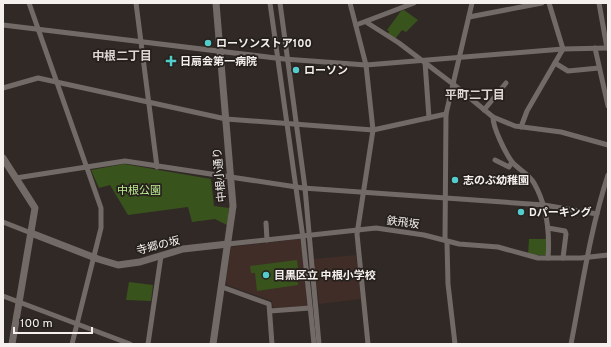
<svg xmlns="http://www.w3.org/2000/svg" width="611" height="347" viewBox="0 0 611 347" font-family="Overpass,'Noto Sans JP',sans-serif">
	<rect width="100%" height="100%" fill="#302926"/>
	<path fill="#402d27" d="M 300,239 L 305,267 L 315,266 L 314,259 L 356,255 L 361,299 L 319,304 L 315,268 L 305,269 L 307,306 L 275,308 L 273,307 L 272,301 L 227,285 L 226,281 L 231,247 Z"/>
	<g fill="#39531d">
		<path d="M 404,10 L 418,20 L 406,32 L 402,30 L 395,39 L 388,34 L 389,31 L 387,30 L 401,11 Z"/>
		<path d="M 124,164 L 211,179 L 214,206 L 229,208 L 227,225 L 215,219 L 192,222 L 188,207 L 128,215 L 110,185 L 99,188 L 91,170 Z"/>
		<path d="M 529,239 L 548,239 L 546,255 L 528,255 Z"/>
		<path d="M 297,260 L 298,268 L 296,268 L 298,285 L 257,291 L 255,273 L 251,273 L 250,266 Z"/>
		<path d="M 129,282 L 153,285 L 151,301 L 126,300 Z"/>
	</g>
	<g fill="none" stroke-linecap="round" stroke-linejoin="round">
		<g stroke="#726a66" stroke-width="5">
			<path d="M 29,3 L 101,208 L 101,228 L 72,344"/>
			<path d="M 136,3 L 157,167"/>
			<path d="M 270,3 L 303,238 L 314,344"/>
			<path d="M 280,3 L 305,188 L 319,344"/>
			<path d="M 350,3 L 366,65 L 373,130 L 357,234 L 368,344"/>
			<path d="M 599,3 L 607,48"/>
			<path d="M 469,17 L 542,3"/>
			<path d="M 366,22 L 399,43 L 453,84 L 493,117 L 515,126 L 561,132 L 608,145"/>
			<path d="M 3,25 L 284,59 L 366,65 L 563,49 L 608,48"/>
			<path d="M 356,25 L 414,3"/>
			<path d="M 595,48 L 608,106"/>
			<path d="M 425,62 L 429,118"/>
			<path d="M 555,63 L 568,71 L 599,68"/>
			<path d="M 3,88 L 38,78 L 226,119 L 373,130 L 446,114"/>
			<path d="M 484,110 L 506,83"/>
			<path d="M 493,117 C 493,128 505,152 512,162 C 518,169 529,174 534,183 C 547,206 550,232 548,258"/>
			<path d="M 521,127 L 527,111 L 563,49 L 549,3"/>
			<path d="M 495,160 L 509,167 L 512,162"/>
			<path d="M 16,178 L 125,161 L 303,188 L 544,205 L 597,214"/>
			<path d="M 3,222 L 31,233"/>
			<path d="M 266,223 L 267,240"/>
			<path d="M 548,228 L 565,231 L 566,234 L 563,258"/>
			<path d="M 445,240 L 446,114 L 472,3"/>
			<path d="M 447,242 L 448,284 L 455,344"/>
			<path d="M 228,244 L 376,228 L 424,235 L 459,244 L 498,247 L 538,258 L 581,258 L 608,255"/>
			<path d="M 222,287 L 269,304 L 272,344"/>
			<path d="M 3,296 L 130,344"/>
			<path d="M 270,311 L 310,308"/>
			<path d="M 148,344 L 161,256"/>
			<path d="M 571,344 C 582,288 590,230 608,175"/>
		</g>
		<g stroke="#726a66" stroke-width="7">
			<path d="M 3,158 L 35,208 L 12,344"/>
			<path d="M 31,233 L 98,259 L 118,265 L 140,262 L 183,249 L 228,244"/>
			<path d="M 213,344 L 233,206 L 216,3"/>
		</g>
	</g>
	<g fill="#53cdcb" stroke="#26201d" stroke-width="1.5">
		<circle cx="208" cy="43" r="4"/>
		<path d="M169 55h4v4h4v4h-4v4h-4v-4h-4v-4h4z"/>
		<circle cx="296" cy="70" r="4"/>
		<circle cx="455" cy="180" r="4"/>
		<circle cx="521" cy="212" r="4"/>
		<circle cx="266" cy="275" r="4"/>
	</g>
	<g text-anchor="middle" stroke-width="3.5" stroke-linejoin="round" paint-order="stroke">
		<g font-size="11" font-weight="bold" fill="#f5f0ee" stroke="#26201d" text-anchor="start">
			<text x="216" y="47">ローソンストア100</text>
			<text x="180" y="65">日扇会第一病院</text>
			<text x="304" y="74">ローソン</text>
			<text x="463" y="184">志のぶ幼稚園</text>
			<text x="529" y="216">Dパーキング</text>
			<text x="274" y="279">目黒区立 中根小学校</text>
		</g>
		<g font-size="11" fill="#f5f0ee" stroke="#26201d">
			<text transform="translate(219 175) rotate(-95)" y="4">中根小通り</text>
			<text transform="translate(403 222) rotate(7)" y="4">鉄飛坂</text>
			<text transform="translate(158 245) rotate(-14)" y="4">寺郷の坂</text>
		</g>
		<g font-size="11" fill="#bcec91" stroke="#26201d">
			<text x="139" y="194">中根公園</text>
		</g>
		<g font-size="12" font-weight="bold" fill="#ded6d1" stroke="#26201d">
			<text x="122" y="60">中根二丁目</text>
			<text x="475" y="99">平町二丁目</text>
		</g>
	</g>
	<rect width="611" height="347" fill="none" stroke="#f5f0ee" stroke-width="8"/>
	<path d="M14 327v6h78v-6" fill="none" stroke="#f5f0ee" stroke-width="2"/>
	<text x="20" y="327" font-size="12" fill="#f5f0ee" stroke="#26201d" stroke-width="3" paint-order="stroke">100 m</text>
</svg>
